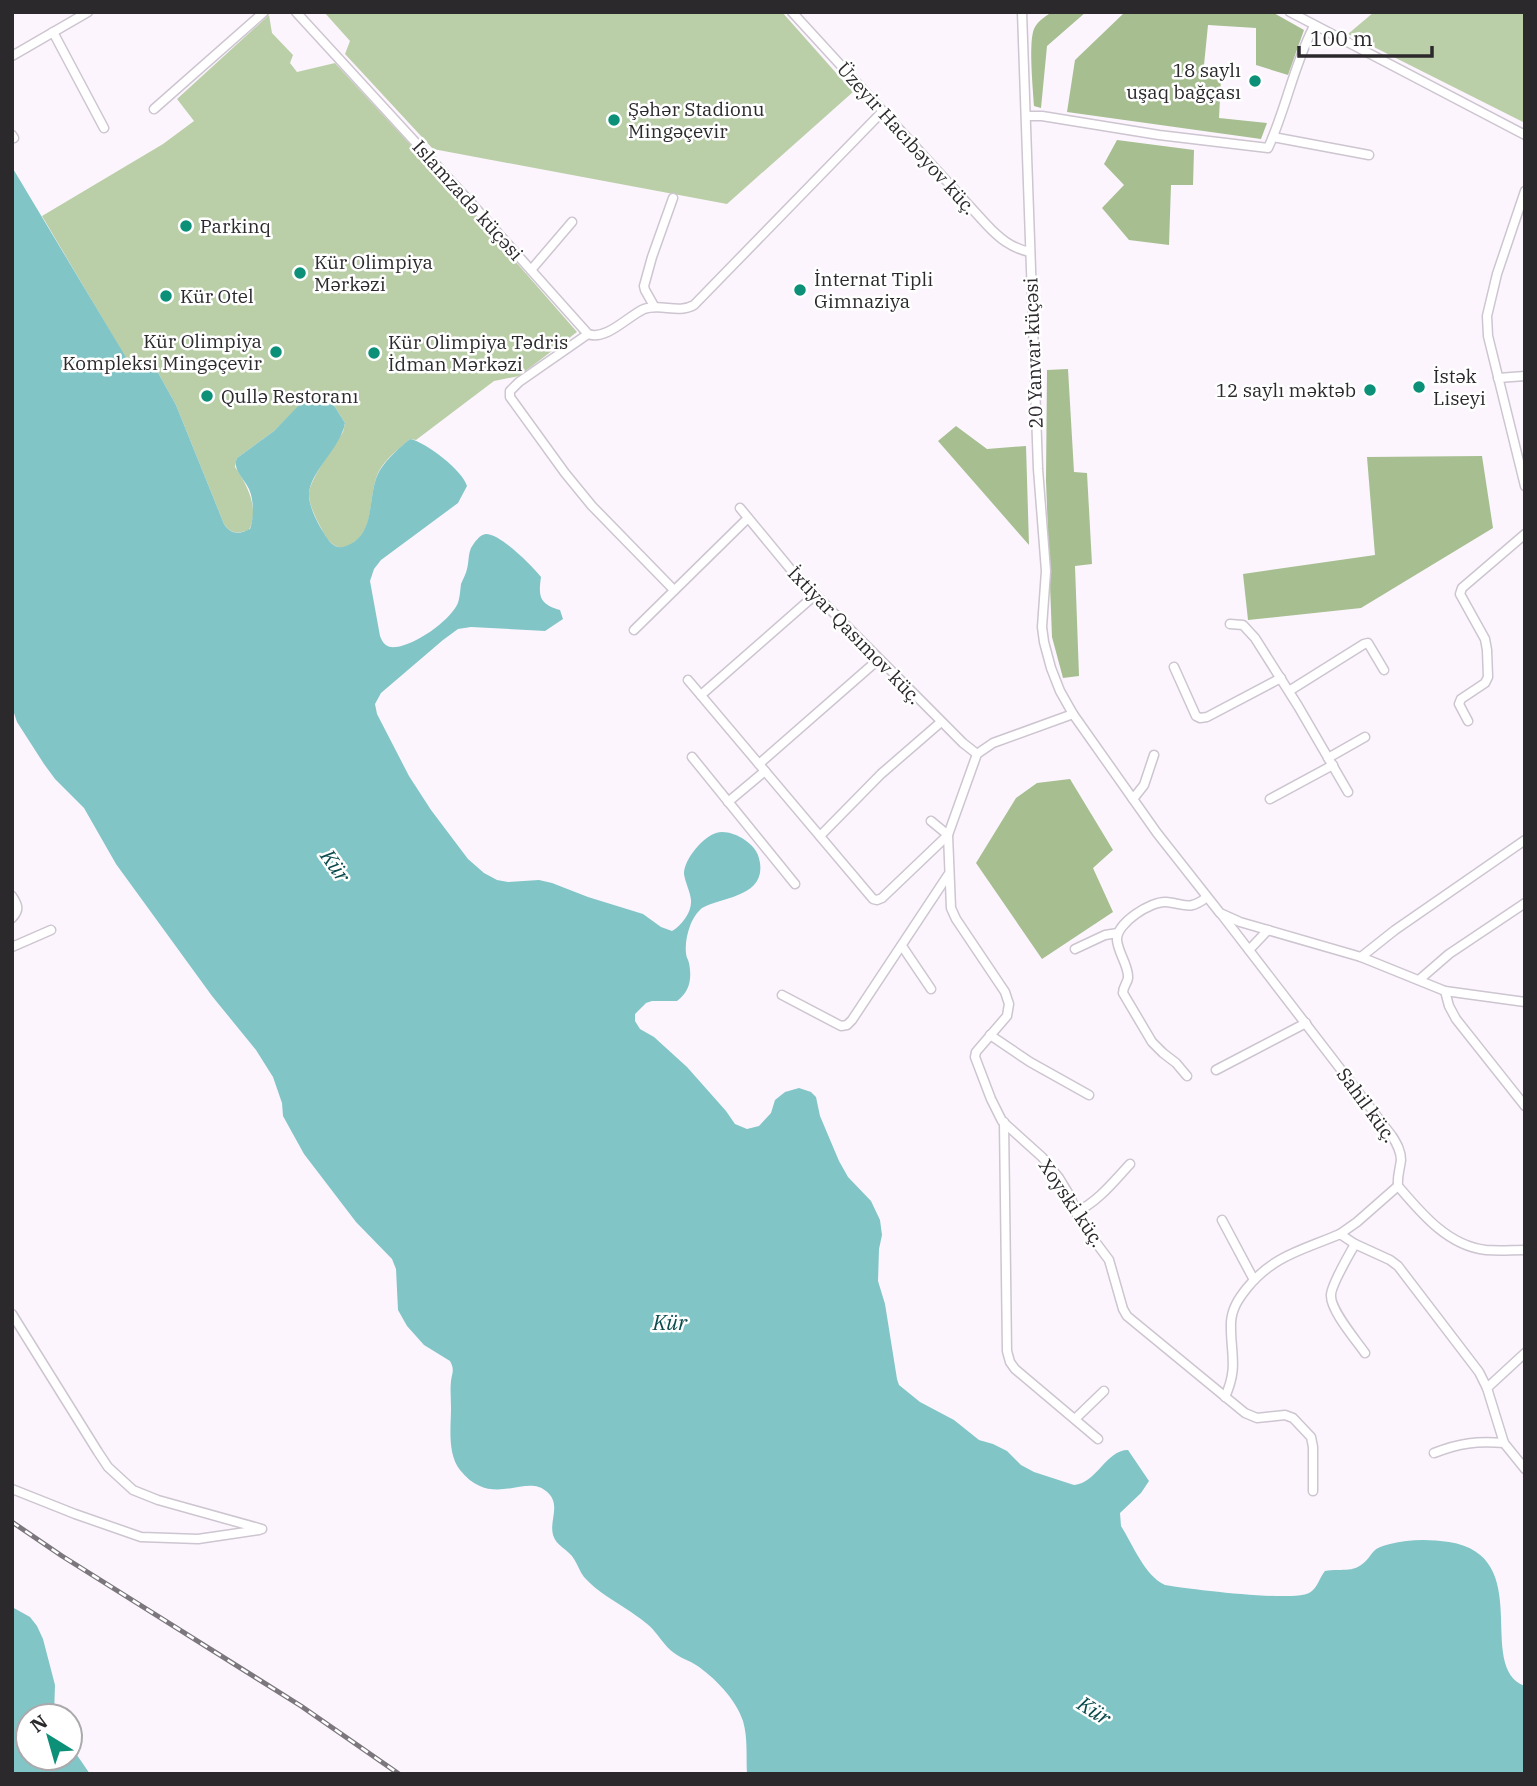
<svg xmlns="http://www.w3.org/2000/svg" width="1537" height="1786" viewBox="0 0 1537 1786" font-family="'IBM Plex Serif',serif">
	<rect width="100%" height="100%" fill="#fcf5fe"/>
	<g fill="#bacfa7">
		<path d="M 324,12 L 782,12 L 853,92 L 727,204 L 433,149 L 345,54 L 350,41 Z"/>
		<path d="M 1374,12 L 1525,12 L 1525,123 L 1348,34 Z"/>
		<path d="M 269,15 L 272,33 L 293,55 L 290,63 L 297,72 L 335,63 L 468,207 L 577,332 L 519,376 L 494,381 L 416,440 L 410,439 C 399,449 386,458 379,471 C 366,496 379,537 342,548 C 330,546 325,536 320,526 C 315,516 309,505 309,494 C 309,480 335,445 343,432 L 345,423 L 335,407 L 316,390 L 274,431 L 237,458 L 235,467 C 247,485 260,508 249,530 C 238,534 231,534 224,524 L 176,405 L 151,360 L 127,360 L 42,216 L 163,144 L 194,121 L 177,99 Z"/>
	</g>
	<g fill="#a6be90">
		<path d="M 1052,12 L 1086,12 L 1047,46 L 1041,108 L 1034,106 C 1033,88 1029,49 1033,32 C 1035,23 1044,17 1052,12 Z"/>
		<path d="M 1125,12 L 1272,12 L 1304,30 L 1288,75 L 1256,65 L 1256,28 L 1208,25 L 1203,75 L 1221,79 L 1219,118 L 1267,123 L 1261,139 L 1067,112 L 1075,60 Z"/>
		<path d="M 1117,140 L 1194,150 L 1193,185 L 1171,185 L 1169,245 L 1129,240 L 1102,208 L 1124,185 L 1104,164 Z"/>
		<path d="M 1068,369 L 1074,472 L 1087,473 L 1092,564 L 1075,566 L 1079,676 L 1063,678 L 1052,637 L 1046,481 L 1047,370 Z"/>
		<path d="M 956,426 L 987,449 L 1026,446 L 1029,545 L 938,441 Z"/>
		<path d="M 1482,456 L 1493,528 L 1361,608 L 1248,620 L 1243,574 L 1375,555 L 1367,457 Z"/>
		<path d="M 1070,779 L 1113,850 L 1093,868 L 1113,912 L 1042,959 L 976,863 L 1016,798 L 1037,783 Z"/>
	</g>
	<g fill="#81c5c7">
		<path d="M 12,167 L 127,359 L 151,360 L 176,405 L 224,524 C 230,534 239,535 250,529 C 254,518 254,500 249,489 C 244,478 232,470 237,458 L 274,431 L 305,399 L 316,390 L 335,407 L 345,423 C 341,448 309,472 309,495 C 309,507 318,524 325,535 C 330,543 336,550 346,546 C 378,535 366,492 380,470 C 388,458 399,448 410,439 C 426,442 463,471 467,486 L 458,503 L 381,560 L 374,569 L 370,581 L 380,636 C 383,644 387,648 396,647 C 415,645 448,622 457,605 C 460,599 460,591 461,584 C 463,579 466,574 467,569 C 469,562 468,555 471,548 C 474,543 480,534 486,534 C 501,534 532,566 541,577 C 538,597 540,604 560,610 L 563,619 L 545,631 L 471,627 L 458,629 L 443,640 L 381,693 L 375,704 L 377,714 L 409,776 L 431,810 L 468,859 L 484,873 L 497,880 L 508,882 L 539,880 L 552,883 L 588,897 L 643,914 L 661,927 L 672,931 C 682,925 692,912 691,900 C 690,891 685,882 684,874 C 684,859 703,837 716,833 C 724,830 735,834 742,838 C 752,845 758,850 760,863 C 765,897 721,897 702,908 C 697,912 692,920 690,926 C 687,934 685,944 686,953 C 687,960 687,956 689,963 C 692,979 690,991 677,1001 L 652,1001 L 646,1003 L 635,1014 L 635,1021 L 640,1029 L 654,1037 L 687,1067 L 726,1111 L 735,1124 L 747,1129 L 759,1126 L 771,1113 L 775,1100 L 785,1092 L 799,1088 L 811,1092 L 816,1097 L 820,1116 L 839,1161 L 848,1177 L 871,1201 L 880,1220 L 882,1235 L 879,1249 L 878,1281 L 885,1304 L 897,1379 L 899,1385 L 920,1402 L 954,1420 L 979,1440 L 993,1444 L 1007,1451 L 1021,1465 L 1034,1472 L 1074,1485 C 1097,1483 1106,1450 1128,1450 L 1149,1481 L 1141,1493 L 1120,1513 L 1121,1526 C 1133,1545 1145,1576 1165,1585 C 1188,1589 1291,1602 1309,1593 C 1318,1588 1319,1578 1325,1571 C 1337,1568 1350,1573 1361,1565 C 1375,1555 1368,1549 1390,1544 C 1409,1539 1429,1539 1449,1542 C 1537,1556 1474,1667 1525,1686 L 1525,1774 L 747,1774 C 746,1757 748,1738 743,1721 C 736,1699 714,1677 696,1665 C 690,1661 683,1659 677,1655 C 667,1649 662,1640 655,1632 C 649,1624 639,1618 631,1612 C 615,1601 597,1592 584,1577 C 580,1572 578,1565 574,1559 C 569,1550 556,1546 553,1535 C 549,1519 562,1504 546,1491 C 525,1473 492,1510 460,1470 C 447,1453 451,1427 451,1408 C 451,1399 450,1390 451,1381 C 452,1373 455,1370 450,1361 L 424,1345 L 407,1326 L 398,1310 L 396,1269 L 392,1259 L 356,1222 L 304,1154 L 283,1116 L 282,1103 L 273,1077 L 256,1050 L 212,996 L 116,864 L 84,808 L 55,779 L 44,764 L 17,722 L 12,707 Z"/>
		<path d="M 12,1607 L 30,1617 L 37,1626 L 43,1639 L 55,1685 L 54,1716 L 28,1716 L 28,1758 L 70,1758 L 70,1745 L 90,1774 L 12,1774 Z"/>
	</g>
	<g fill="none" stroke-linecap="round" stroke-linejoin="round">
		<g stroke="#cdc5d0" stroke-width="11">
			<g id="minor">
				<path d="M 296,12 L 472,204 L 588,334 C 606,341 628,316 644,309 C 661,303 678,314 694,305 L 882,112"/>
				<path d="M 792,12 L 986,224 C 999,238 1011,248 1030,252"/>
				<path d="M 1022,12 L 1038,469 L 1046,571 L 1042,627 L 1044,642 L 1051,668 L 1060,691 L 1073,714 L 1157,833 L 1220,913 L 1240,922 L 1361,957 L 1445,991 L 1525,1002"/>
				<path d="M 1290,12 L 1525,135"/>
				<path d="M 53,32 L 104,128"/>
				<path d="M 12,56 L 88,12"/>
				<path d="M 154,109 L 264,12"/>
				<path d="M 1027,116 L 1042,116 L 1159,135 L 1268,148 C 1286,109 1294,64 1314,26"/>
				<path d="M 12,135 L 14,138"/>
				<path d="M 1273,137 L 1369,155"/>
				<path d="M 1525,191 L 1497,274 L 1487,316 L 1488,336 L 1525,486"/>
				<path d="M 531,270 L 572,222"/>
				<path d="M 654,306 L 645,290 L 644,286 L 652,257 L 673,198"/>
				<path d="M 588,334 L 519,382 L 510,391 L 510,397 L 565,473 L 592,506 L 674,590"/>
				<path d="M 1498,378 L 1525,376"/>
				<path d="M 740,508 L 792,571 L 963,743 L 977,754"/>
				<path d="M 1230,624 L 1243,625 L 1255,638 L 1298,706 L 1348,792"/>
				<path d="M 634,630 L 748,518"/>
				<path d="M 1174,667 L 1196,716 L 1200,718 L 1207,717 L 1281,678"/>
				<path d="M 688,680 L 873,899 L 877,900 L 882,898 L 948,835 L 931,821"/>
				<path d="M 1289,691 L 1364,644 L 1368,643 L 1384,670"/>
				<path d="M 701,695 L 815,595"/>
				<path d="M 1073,714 L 993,743 L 977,754 L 948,835 L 951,908 L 956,919 L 1005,992 L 1009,1004 L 1007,1016 L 976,1052 L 975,1057 L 991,1099 L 1002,1121 L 1042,1157 L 1059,1178 L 1070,1196 L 1079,1220 L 1109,1260 L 1123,1309 L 1127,1316 L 1245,1413 L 1257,1418 L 1285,1415 L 1293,1418 L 1311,1437 L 1313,1447 L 1313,1491"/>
				<path d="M 1468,721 L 1459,704 L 1461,699 L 1485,683 L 1488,677 L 1487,650 L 1485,639 L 1460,594 L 1462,588 L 1525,534"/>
				<path d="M 692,757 L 795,884"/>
				<path d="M 1328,758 L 1365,737"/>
				<path d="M 759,764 L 879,659"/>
				<path d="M 1133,799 L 1144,785 L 1154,755"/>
				<path d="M 1270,799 L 1333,765"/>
				<path d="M 728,802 L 765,771"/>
				<path d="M 820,836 L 881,774 L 941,722"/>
				<path d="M 12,896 C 18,905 20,910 12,918"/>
				<path d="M 1222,915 L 1392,1136 C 1397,1144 1401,1151 1401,1160 C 1400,1169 1397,1176 1398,1186 C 1421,1213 1448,1246 1486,1250 C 1499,1251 1512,1250 1525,1250"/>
				<path d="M 902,946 L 931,989"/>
				<path d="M 12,947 L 51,930"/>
				<path d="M 1075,949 L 1105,935 L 1118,933"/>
				<path d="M 1249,950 L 1268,930"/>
				<path d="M 1361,957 L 1395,930 L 1525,840"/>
				<path d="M 1419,980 L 1449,954 L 1525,903"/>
				<path d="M 1445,991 L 1449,1006 L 1456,1019 L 1525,1106"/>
				<path d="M 782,995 L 841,1026 L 847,1025 L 852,1020 L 948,875"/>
				<path d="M 990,1035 L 1030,1062 L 1089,1095"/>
				<path d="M 1216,1070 L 1306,1023"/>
				<path d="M 1187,1076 L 1176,1063 L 1163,1053 L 1152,1042 L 1123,993 C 1123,986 1127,984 1128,978 C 1129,966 1118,953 1117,940 C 1116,923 1151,901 1166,902 C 1186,904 1189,911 1207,897"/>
				<path d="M 1004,1122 L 1007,1351 L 1010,1362 L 1015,1369 L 1098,1439"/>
				<path d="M 1076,1212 C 1098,1202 1114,1181 1130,1164"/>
				<path d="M 1222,1220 L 1254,1280"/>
				<path d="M 1340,1234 L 1357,1222 L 1398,1186"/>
				<path d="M 1355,1244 C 1349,1255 1331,1285 1331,1295 C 1330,1310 1356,1340 1365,1353"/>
				<path d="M 12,1314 L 98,1452 L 108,1467 L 133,1490 L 158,1500 L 262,1529"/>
				<path d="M 1487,1388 L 1525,1353"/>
				<path d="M 1225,1397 C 1239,1366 1230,1353 1231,1322 C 1232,1308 1239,1298 1247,1288 C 1274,1255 1303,1250 1340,1234 L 1355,1244 L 1390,1260 L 1398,1266 L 1479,1372 L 1487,1388 L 1504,1443 L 1525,1469"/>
				<path d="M 1075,1419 L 1104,1391"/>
				<path d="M 1434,1453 C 1460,1443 1476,1441 1504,1443"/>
				<path d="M 12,1489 L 75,1514 L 141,1537 L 198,1539 L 259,1530"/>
			</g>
		</g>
		<use href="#minor" stroke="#fff" stroke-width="8"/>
		<g stroke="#7b777d" stroke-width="5">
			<path id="rail" d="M 12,1522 L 62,1556 L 301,1706 L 399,1774"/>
		</g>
		<use href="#rail" stroke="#fff" stroke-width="2.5" stroke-dasharray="8" stroke-linecap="butt"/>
	</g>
	<g fill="#0c9078" stroke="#fff" stroke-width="2.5">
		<circle cx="1255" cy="81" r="7"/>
		<circle cx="614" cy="120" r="7"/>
		<circle cx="186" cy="226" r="7"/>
		<circle cx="300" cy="273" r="7"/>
		<circle cx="800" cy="290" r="7"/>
		<circle cx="166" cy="296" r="7"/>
		<circle cx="276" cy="352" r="7"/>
		<circle cx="374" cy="353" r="7"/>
		<circle cx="1419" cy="387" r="7"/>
		<circle cx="1370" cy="390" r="7"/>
		<circle cx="207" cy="396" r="7"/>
	</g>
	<g text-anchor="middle" stroke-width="5" stroke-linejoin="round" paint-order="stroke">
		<g font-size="19" fill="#2c292d" stroke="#fff" text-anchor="start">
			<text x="1241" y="77" text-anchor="end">18 saylı<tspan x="1241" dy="22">uşaq bağçası</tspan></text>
			<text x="628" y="116">Şəhər Stadionu<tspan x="628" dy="22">Mingəçevir</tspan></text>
			<text x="200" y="233">Parkinq</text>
			<text x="314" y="269">Kür Olimpiya<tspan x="314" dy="22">Mərkəzi</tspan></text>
			<text x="814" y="286">İnternat Tipli<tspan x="814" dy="22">Gimnaziya</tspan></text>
			<text x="180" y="303">Kür Otel</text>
			<text x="262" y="348" text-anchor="end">Kür Olimpiya<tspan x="262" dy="22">Kompleksi Mingəçevir</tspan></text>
			<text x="388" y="349">Kür Olimpiya Tədris<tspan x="388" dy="22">İdman Mərkəzi</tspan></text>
			<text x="1433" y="383">İstək<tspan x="1433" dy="22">Liseyi</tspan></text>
			<text x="1356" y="397" text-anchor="end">12 saylı məktəb</text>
			<text x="221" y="403">Qullə Restoranı</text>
		</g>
		<g font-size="19" fill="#2c292d" stroke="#fff">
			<text transform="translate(907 138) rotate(48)" y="7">Üzeyir Hacıbəyov küç.</text>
			<text transform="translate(468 200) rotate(48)" y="7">Islamzadə küçəsi</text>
			<text transform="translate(1033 353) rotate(-92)" y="7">20 Yanvar küçəsi</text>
			<text transform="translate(855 635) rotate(46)" y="7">İxtiyar Qasımov küç.</text>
			<text transform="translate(1367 1105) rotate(54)" y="7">Sahil küç.</text>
			<text transform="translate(1072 1203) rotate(56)" y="7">Xoyski küç.</text>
		</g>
		<g font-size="21" font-style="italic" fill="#0b4a4c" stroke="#fff">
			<text transform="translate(335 866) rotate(55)" y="7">Kür</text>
			<text x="670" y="1330">Kür</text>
			<text transform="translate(1094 1711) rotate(32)" y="7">Kür</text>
		</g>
	</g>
	<rect width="1537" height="1786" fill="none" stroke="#2c292d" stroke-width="28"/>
	<g transform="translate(49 1737) rotate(323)"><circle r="33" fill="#ffffff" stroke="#aba9ab" stroke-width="2"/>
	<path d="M0-5L12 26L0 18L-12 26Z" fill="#0c9078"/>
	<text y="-10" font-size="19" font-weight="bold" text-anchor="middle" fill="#2c292d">N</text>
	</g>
	<path d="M1299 46v10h133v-10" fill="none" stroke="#2c292d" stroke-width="3.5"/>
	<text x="1310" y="46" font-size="21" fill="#2c292d" stroke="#ffffff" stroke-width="5" paint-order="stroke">100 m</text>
</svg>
